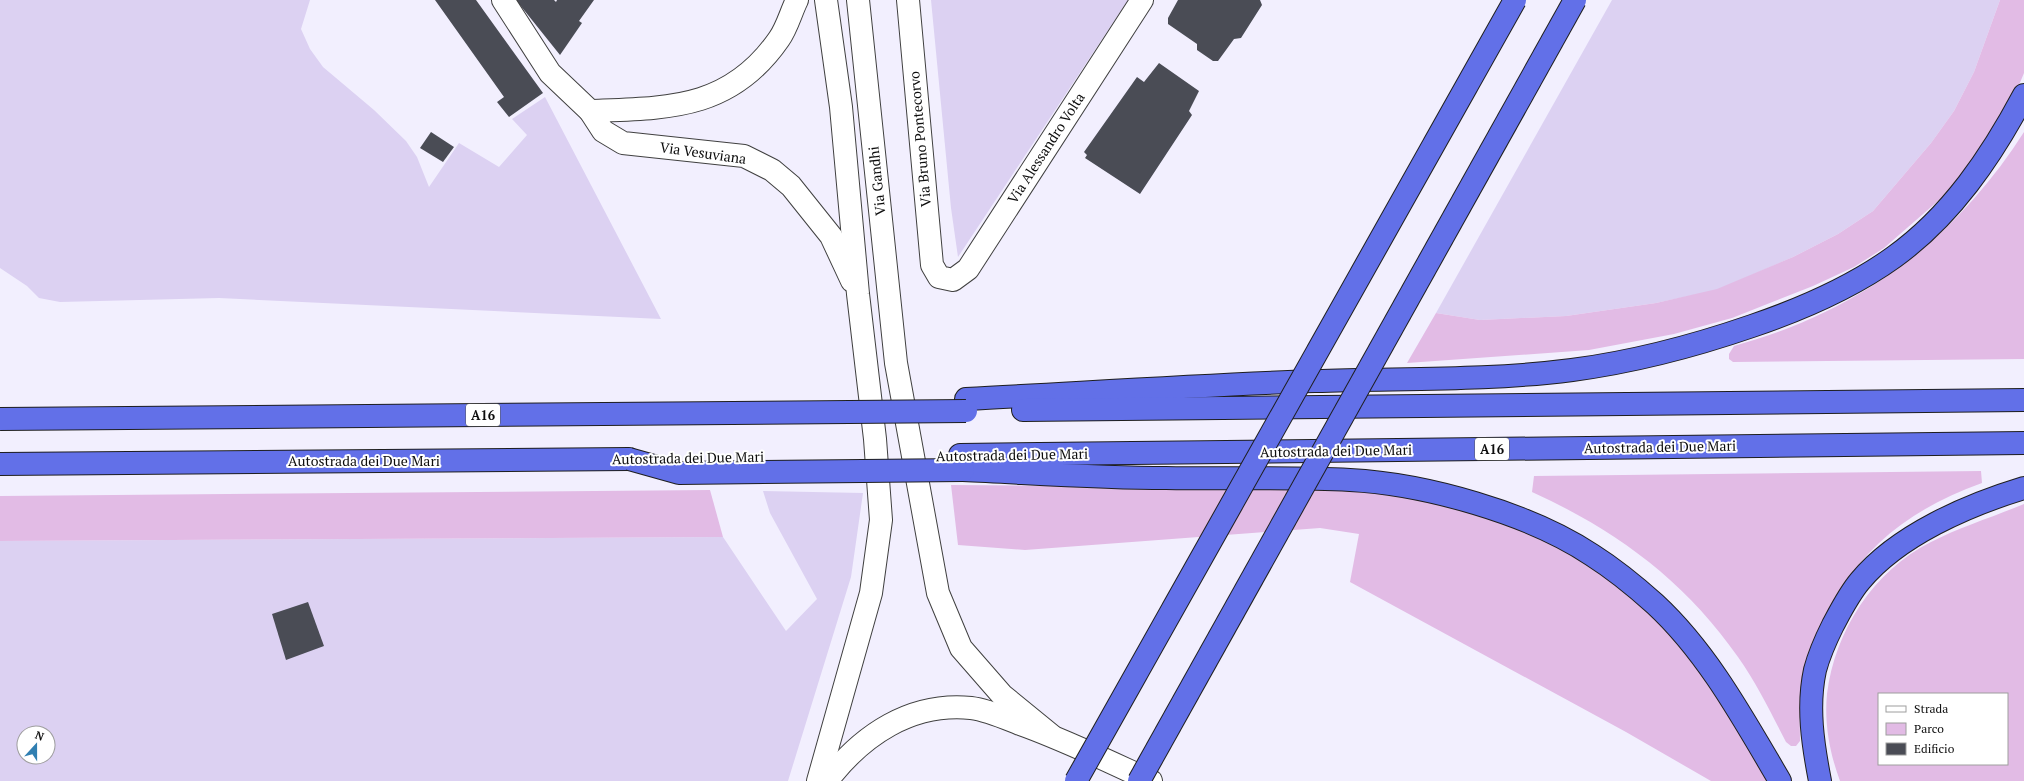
<svg xmlns="http://www.w3.org/2000/svg" width="2024" height="781" viewBox="0 0 2024 781" font-family="'PT Serif',serif">
	<rect width="100%" height="100%" fill="#f2effe"/>
	<g fill="#dcd1f2" fill-rule="evenodd">
		<path d="M 0,0 L 310,0 L 301,29 L 310,49 L 323,67 L 374,110 L 406,141 L 417,157 L 429,187 L 459,143 L 499,167 L 527,135 L 512,119 L 545,97 L 661,319 L 219,298 L 60,302 L 39,298 L 27,286 L 0,268 Z"/>
		<path d="M 931,0 L 1128,0 L 958,257 L 951,208 Z"/>
		<path d="M 1612,0 L 2000,0 L 1974,72 L 1954,111 L 1931,143 L 1873,211 L 1838,234 L 1793,257 L 1717,290 L 1656,303 L 1566,316 L 1480,320 L 1436,313 Z"/>
		<path d="M 763,491 L 863,493 L 851,577 L 788,781 L 0,781 L 0,541 L 723,537 L 786,631 L 817,599 L 770,513 ZM 24,733 L 48,733 L 48,757 L 24,757 Z"/>
	</g>
	<g fill="#e2bbe5" fill-rule="evenodd">
		<path d="M 2000,0 L 2024,0 L 2024,73 L 2019,85 L 1978,157 L 1946,194 L 1884,248 L 1854,267 L 1813,286 L 1732,318 L 1674,334 L 1589,350 L 1407,363 L 1436,313 L 1480,320 L 1566,316 L 1656,303 L 1717,289 L 1793,257 L 1838,234 L 1873,211 L 1931,143 L 1954,111 L 1974,72 Z"/>
		<path d="M 2024,132 L 2024,359 L 1733,362 L 1729,359 L 1729,354 L 1734,346 C 1765,337 1795,327 1825,312 C 1907,273 1975,209 2024,132 Z"/>
		<path d="M 1981,471 L 1982,483 C 1875,521 1818,592 1801,705 C 1799,717 1800,729 1800,741 L 1796,746 L 1791,746 L 1786,742 C 1771,713 1757,684 1738,657 C 1685,581 1616,530 1532,492 L 1534,476 Z"/>
		<path d="M 951,485 L 1354,488 L 1481,512 L 1577,553 L 1662,617 L 1715,686 L 1772,781 L 1711,781 L 1626,732 L 1350,582 L 1359,534 L 1320,528 L 1025,550 L 958,545 Z"/>
		<path d="M 710,490 L 723,537 L 0,541 L 0,496 Z"/>
		<path d="M 2024,504 L 2024,781 L 1840,781 C 1830,754 1824,724 1827,694 C 1835,631 1873,571 1931,542 C 1960,527 1993,517 2024,504 ZM 1879,694 L 2007,694 L 2007,764 L 1879,764 Z"/>
	</g>
	<g fill="#4a4c55">
		<path d="M 435,0 L 476,0 L 543,93 L 509,117 L 497,102 L 504,97 Z"/>
		<path d="M 516,0 L 554,0 L 556,2 L 557,0 L 594,0 L 579,21 L 582,23 L 560,55 Z"/>
		<path d="M 1178,0 L 1260,0 L 1262,5 L 1241,38 L 1234,39 L 1218,61 L 1213,61 L 1197,50 L 1197,44 L 1168,24 L 1168,18 Z"/>
		<path d="M 1159,63 L 1199,91 L 1189,111 L 1192,115 L 1140,194 L 1085,158 L 1087,155 L 1084,152 L 1137,77 L 1144,82 Z"/>
		<path d="M 431,132 L 454,147 L 443,162 L 420,148 Z"/>
		<path d="M 308,602 L 324,646 L 286,660 L 272,614 Z"/>
	</g>
	<g fill="none" stroke-linecap="round" stroke-linejoin="round">
		<g stroke="#404040" stroke-width="24">
			<g id="minor">
				<path d="M 503,0 L 550,73 L 590,111 L 603,131 L 623,143 L 744,156 L 772,170 L 791,186 L 831,236 L 852,281"/>
				<path d="M 858,0 L 896,363 L 938,593 L 961,648 L 1002,695 L 1051,735"/>
				<path d="M 908,0 L 932,265 L 939,277 L 953,280 L 968,269 L 1142,0"/>
				<path d="M 590,111 C 668,108 730,110 779,39 C 787,28 791,12 797,0"/>
				<path d="M 818,781 L 871,593 L 881,520 L 875,439 L 858,294 L 841,107 L 826,0"/>
				<path d="M 827,781 C 862,735 911,702 971,708 C 988,710 1005,718 1020,724 C 1065,740 1108,761 1151,781"/>
			</g>
		</g>
		<g stroke="#1e1e1e" stroke-width="24">
			<g id="highway">
				<path d="M 966,399 C 1082,393 1199,385 1315,381 C 1401,378 1487,381 1572,370 C 1633,362 1694,346 1752,326 C 1802,309 1851,288 1894,257 C 1951,216 1991,157 2024,95"/>
				<path d="M 1023,410 L 2024,400"/>
				<path d="M 960,455 L 2024,443"/>
				<path d="M 0,464 L 629,459"/>
				<path d="M 963,470 C 1031,473 1099,478 1166,478 C 1227,479 1289,477 1350,480 C 1425,484 1529,513 1592,555 C 1614,569 1635,586 1655,604 C 1708,653 1744,720 1780,781"/>
				<path d="M 1820,781 C 1813,745 1807,707 1815,670 C 1819,655 1826,639 1833,625 C 1841,610 1849,594 1860,581 C 1898,535 1968,505 2024,488"/>
			</g>
		</g>
		<use href="#minor" stroke="#fff" stroke-width="22"/>
		<use href="#highway" stroke="#6270e8" stroke-width="22"/>
		<g stroke="#1e1e1e" stroke-width="24" stroke-linecap="butt">
			<g id="highway-bridge">
				<path d="M 0,419 L 966,411"/>
				<path d="M 629,459 L 679,473 L 963,470"/>
				<path d="M 1076,781 L 1515,0"/>
				<path d="M 1139,781 L 1575,0"/>
			</g>
		</g>
		<use href="#highway-bridge" stroke="#6270e8" stroke-width="22"/>
	</g>
	<g text-anchor="middle" stroke-width="4" stroke-linejoin="round" paint-order="stroke">
		<g fill="#fff" stroke="#565656" stroke-width="1">
			<rect x="466" y="404" width="34" height="22" rx="3"/>
			<rect x="1475" y="438" width="34" height="22" rx="3"/>
		</g>
		<g font-size="13" font-weight="bold" fill="#0d0d0d">
			<text x="483" y="420">A16</text>
			<text x="1492" y="454">A16</text>
		</g>
		<g font-size="14" fill="#0d0d0d" stroke="#fff">
			<text transform="translate(920 139) rotate(-95)" y="5">Via Bruno Pontecorvo</text>
			<text transform="translate(1046 148) rotate(-57)" y="5">Via Alessandro Volta</text>
			<text transform="translate(703 153) rotate(8)" y="5">Via Vesuviana</text>
			<text transform="translate(877 181) rotate(-96)" y="5">Via Gandhi</text>
			<text transform="translate(1660 447) rotate(-1)" y="5">Autostrada dei Due Mari</text>
			<text transform="translate(1336 451) rotate(-1)" y="5">Autostrada dei Due Mari</text>
			<text transform="translate(1012 455) rotate(-1)" y="5">Autostrada dei Due Mari</text>
			<text transform="translate(688 458) rotate(-1)" y="5">Autostrada dei Due Mari</text>
			<text x="364" y="466">Autostrada dei Due Mari</text>
		</g>
	</g>
	<rect x="1878" y="693" width="130" height="72" fill="#ffffff" stroke="#9e9e9e"/>
	<rect x="1886" y="706" width="20" height="6" fill="#ffffff" stroke="#9e9e9e"/>
	<text x="1914" y="713" font-size="12" fill="#0d0d0d">Strada</text>
	<rect x="1886" y="723" width="20" height="12" fill="#e2bbe5" stroke="#9e9e9e"/>
	<text x="1914" y="733" font-size="12" fill="#0d0d0d">Parco</text>
	<rect x="1886" y="743" width="20" height="12" fill="#4a4c55" stroke="#9e9e9e"/>
	<text x="1914" y="753" font-size="12" fill="#0d0d0d">Edificio</text>
	<g transform="translate(36 745) rotate(21)"><circle r="19" fill="#ffffff" stroke="#9e9e9e"/>
	<path d="M0-3L7 15L0 10L-7 15Z" fill="#307fb2"/>
	<text y="-6" font-size="11" font-weight="bold" text-anchor="middle" fill="#0d0d0d">N</text>
	</g>
</svg>
